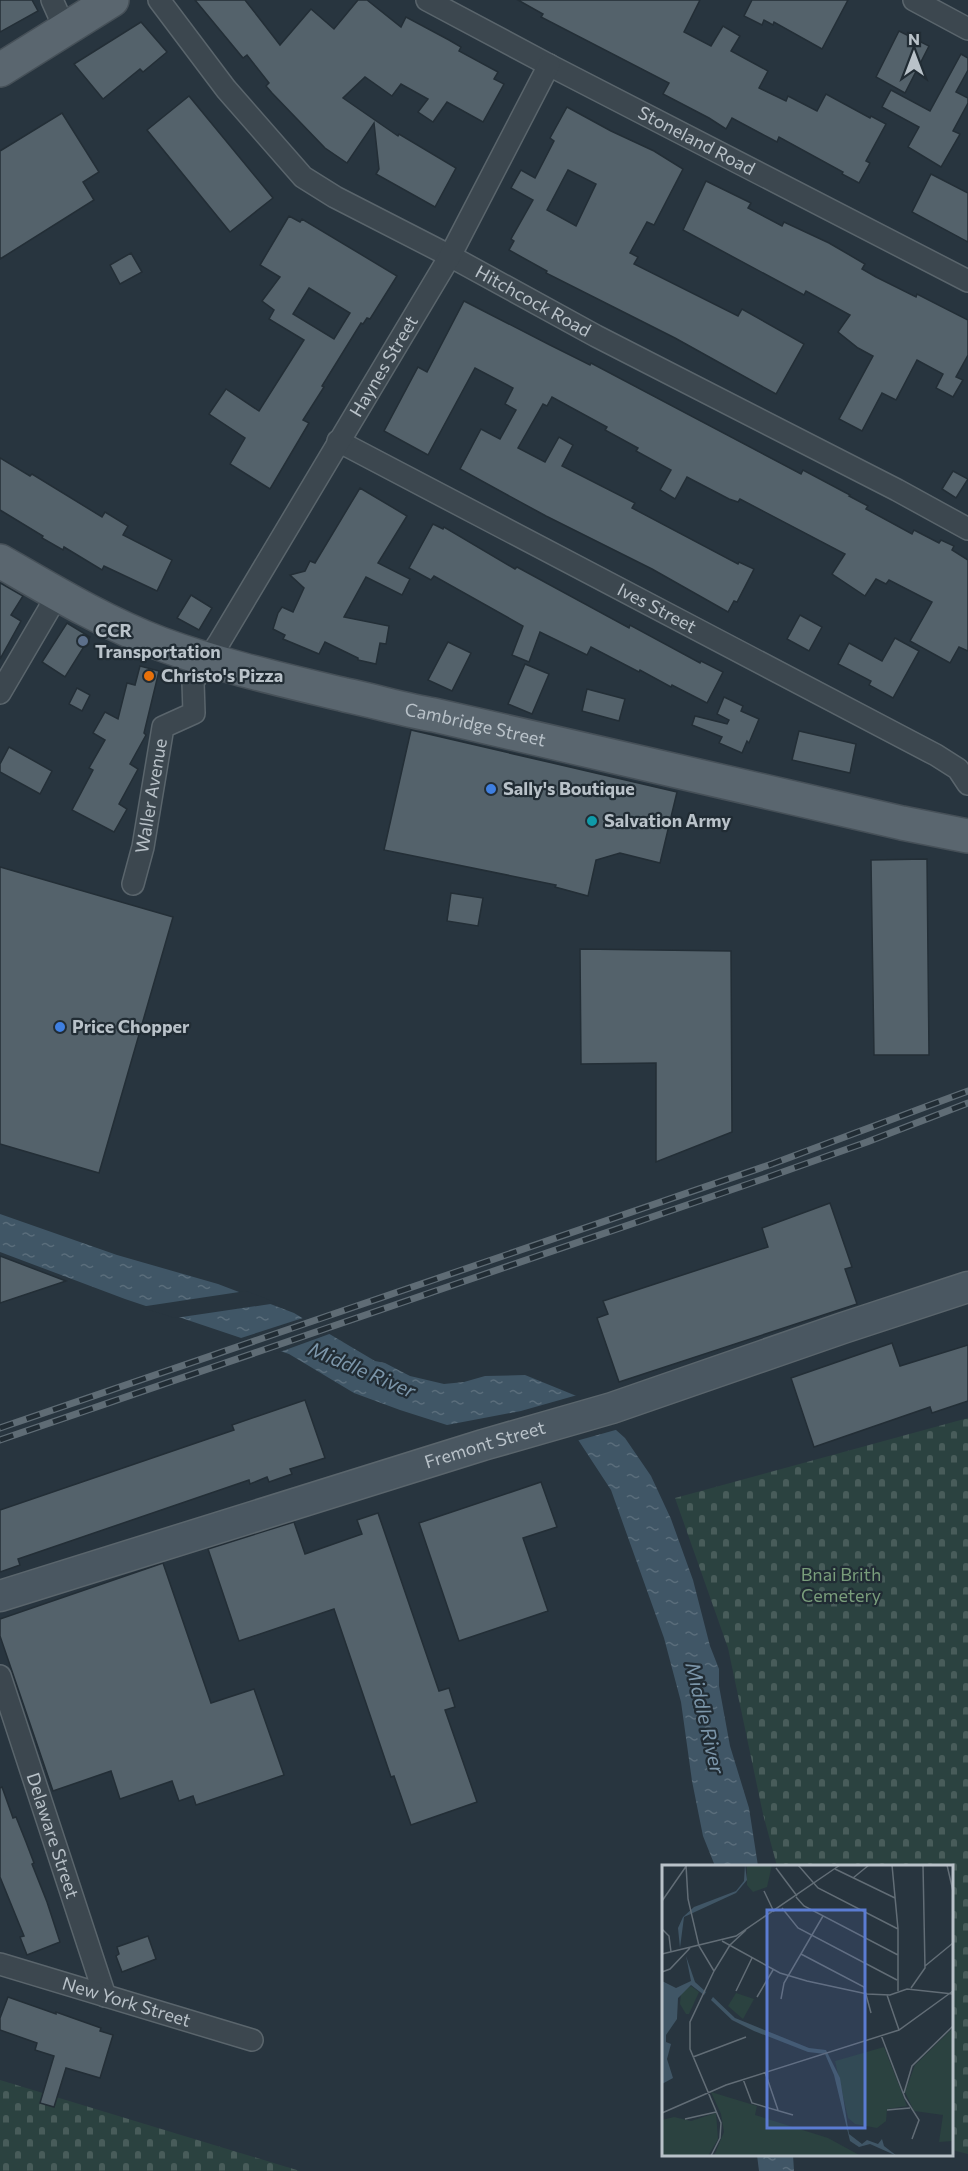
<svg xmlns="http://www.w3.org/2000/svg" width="968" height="2171" viewBox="0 0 968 2171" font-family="Commissioner,sans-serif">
	<defs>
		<pattern id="cemetery-stones" width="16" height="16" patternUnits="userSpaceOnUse" patternTransform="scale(1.5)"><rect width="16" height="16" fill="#2b4240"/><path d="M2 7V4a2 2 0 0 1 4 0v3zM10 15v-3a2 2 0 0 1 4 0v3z" fill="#485c5a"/></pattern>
		<pattern id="water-ripples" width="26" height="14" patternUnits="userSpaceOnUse" patternTransform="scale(1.5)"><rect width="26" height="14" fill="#405666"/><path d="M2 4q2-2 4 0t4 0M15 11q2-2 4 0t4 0" fill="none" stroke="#5a6d7b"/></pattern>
	</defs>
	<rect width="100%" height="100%" fill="#28353f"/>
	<g fill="url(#cemetery-stones)">
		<path d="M 968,1418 L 968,2154 L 952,2150 L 952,1866 L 777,1866 L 763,1814 L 728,1648 L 675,1498 Z"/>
		<path d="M 0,2080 L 300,2171 L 0,2171 Z"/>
	</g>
	<g fill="url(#water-ripples)">
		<path d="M 0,1214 L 117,1255 L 218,1284 L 294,1313 L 375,1361 L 385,1363 L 410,1376 L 444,1384 L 464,1382 L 485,1376 L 525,1375 L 579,1397 L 625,1438 L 651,1476 L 671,1519 L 693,1580 L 710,1646 L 719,1669 L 719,1686 L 730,1746 L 749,1808 L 758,1866 L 715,1866 L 703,1836 L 692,1781 L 681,1702 L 664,1638 L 611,1490 L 573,1432 L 521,1411 L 447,1425 L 400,1410 L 354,1393 L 289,1354 L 125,1299 L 0,1252 Z"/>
		<path d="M 757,2155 L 793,2155 L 794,2171 L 759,2171 Z"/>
	</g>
	<g fill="#28353f">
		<path d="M 246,1291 L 277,1303 L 175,1318 L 140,1307 Z"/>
		<path d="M 306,1317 L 332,1333 L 277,1353 L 238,1339 Z"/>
		<path d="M 581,1394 L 619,1429 L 576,1441 L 571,1434 L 539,1419 L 521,1414 L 521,1411 Z"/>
	</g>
	<g fill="#54626b" stroke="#232e36" stroke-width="1.5" fill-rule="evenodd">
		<path d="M 0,0 L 32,0 L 38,11 L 0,32 Z"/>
		<path d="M 195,0 L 245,0 L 280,45 L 311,9 L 334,29 L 358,0 L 367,0 L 401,27 L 406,17 L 449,40 L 461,47 L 459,51 L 498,72 L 494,79 L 504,84 L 483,122 L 447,102 L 433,122 L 418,112 L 428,99 L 401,84 L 392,96 L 365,77 L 343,98 L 398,136 L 399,134 L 456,168 L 435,207 L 376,174 L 379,169 L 374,123 L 347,163 L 325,148 L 272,93 L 266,86 L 269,83 L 247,55 L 243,58 Z"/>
		<path d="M 518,0 L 700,0 L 684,32 L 711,46 L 723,26 L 740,36 L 731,51 L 768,71 L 759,88 L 786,101 L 788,96 L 817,111 L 826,94 L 870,118 L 871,116 L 886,124 L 866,161 L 870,163 L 859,183 L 842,174 L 843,172 L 779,137 L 777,142 L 732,118 L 726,129 L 709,118 L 663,94 L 669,83 L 541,17 L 543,14 Z"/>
		<path d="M 752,0 L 848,0 L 822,49 L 774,22 L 773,25 L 764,20 L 762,25 L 744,16 Z"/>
		<path d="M 141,22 L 167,52 L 143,72 L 140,69 L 103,99 L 74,64 Z"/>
		<path d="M 899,31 L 929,46 L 905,93 L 876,77 Z"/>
		<path d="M 961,54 L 968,58 L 968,70 L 956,92 L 968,98 L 968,103 L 953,131 L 960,134 L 941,167 L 908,147 L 919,127 L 882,107 L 891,90 L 930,111 Z"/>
		<path d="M 189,96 L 273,198 L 230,232 L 147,130 Z"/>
		<path d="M 567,107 L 611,131 L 654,151 L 683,169 L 654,225 L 647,222 L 630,253 L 638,257 L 634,264 L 738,316 L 742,309 L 804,344 L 776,394 L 675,338 L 546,273 L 547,271 L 509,250 L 514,241 L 511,239 L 533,200 L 511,188 L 521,170 L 535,178 L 554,141 L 550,138 ZM 568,170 L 596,184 L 576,226 L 547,210 Z"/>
		<path d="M 62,113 L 99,172 L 83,182 L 94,200 L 0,259 L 0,151 Z"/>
		<path d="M 931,174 L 968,193 L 968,242 L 912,212 Z"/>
		<path d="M 706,181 L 751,203 L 748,208 L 782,226 L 784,222 L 829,243 L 865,264 L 862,269 L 876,277 L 916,297 L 917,294 L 968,320 L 968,355 L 956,377 L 963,380 L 953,397 L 936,388 L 943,374 L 917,360 L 896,400 L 882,393 L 862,431 L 839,419 L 873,356 L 858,348 L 838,332 L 850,315 L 806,291 L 804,295 L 683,230 Z"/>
		<path d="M 289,216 L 300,222 L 302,219 L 397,276 L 370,319 L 367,318 L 363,324 L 361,323 L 322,386 L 324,387 L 303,420 L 309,423 L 270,489 L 230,464 L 245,438 L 209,414 L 226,389 L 259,411 L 304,340 L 269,319 L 274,310 L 262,301 L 280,277 L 260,265 ZM 309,288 L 350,313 L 334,339 L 293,314 Z"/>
		<path d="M 131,253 L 142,272 L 120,284 L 110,265 Z"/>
		<path d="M 464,301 L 550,345 L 590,365 L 591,363 L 801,474 L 803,470 L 850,495 L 849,496 L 868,506 L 866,509 L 912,534 L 914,530 L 939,543 L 941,540 L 954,546 L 952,550 L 968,560 L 968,651 L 959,647 L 950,663 L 910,641 L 932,602 L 889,580 L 886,584 L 876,579 L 865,596 L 832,574 L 845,554 L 740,499 L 738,502 L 729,499 L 687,477 L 675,499 L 660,490 L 671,470 L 636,451 L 638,448 L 605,430 L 607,427 L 552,397 L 547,406 L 543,404 L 518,448 L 545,462 L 559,437 L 573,445 L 562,466 L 635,503 L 632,508 L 738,564 L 739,562 L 754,569 L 737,602 L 734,601 L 728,612 L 652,569 L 546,516 L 460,469 L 481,429 L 500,439 L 516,410 L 505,404 L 513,388 L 475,368 L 428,455 L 384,431 L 418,367 L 427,372 Z"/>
		<path d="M 0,458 L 30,476 L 32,474 L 102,517 L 105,512 L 128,526 L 123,535 L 172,560 L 157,591 L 104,566 L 102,570 L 64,547 L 63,550 L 42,538 L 43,536 L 0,510 Z"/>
		<path d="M 953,471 L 968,479 L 956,498 L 942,489 Z"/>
		<path d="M 360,488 L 407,516 L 378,563 L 410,579 L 402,595 L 366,577 L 344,617 L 389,626 L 386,644 L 380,643 L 376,664 L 358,660 L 358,658 L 325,642 L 319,654 L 283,639 L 285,635 L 273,629 L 278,613 L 282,607 L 293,612 L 304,588 L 290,575 L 305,571 L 310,561 L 315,563 Z"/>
		<path d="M 433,524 L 443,529 L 444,527 L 515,569 L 517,567 L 629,628 L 630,625 L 700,663 L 701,661 L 723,672 L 707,703 L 672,685 L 671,687 L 640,670 L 639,672 L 591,647 L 587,655 L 540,632 L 529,662 L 512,655 L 523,626 L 434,576 L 431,580 L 409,568 Z"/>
		<path d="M 0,583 L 23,596 L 11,615 L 21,621 L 0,659 Z"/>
		<path d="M 191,595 L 212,608 L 199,630 L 177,618 Z"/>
		<path d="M 800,615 L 822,627 L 809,651 L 787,639 Z"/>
		<path d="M 67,623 L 90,637 L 65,677 L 42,662 Z"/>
		<path d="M 895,638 L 919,651 L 893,698 L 869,685 L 871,681 L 838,664 L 849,643 L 882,661 Z"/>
		<path d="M 448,642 L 471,653 L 452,691 L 428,680 Z"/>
		<path d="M 525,664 L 549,674 L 532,714 L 508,704 Z"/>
		<path d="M 140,666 L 159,671 L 144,733 L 146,735 L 130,764 L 138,769 L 119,804 L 127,809 L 114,832 L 72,810 L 93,770 L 89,768 L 105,740 L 93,733 L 105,712 L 118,719 L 127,683 L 135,685 Z"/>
		<path d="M 77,688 L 90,695 L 82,711 L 69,704 Z"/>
		<path d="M 587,689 L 625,699 L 619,721 L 582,711 Z"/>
		<path d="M 724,697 L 743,706 L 741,711 L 759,719 L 749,743 L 747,741 L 742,753 L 719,743 L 722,737 L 692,725 L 695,716 L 727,724 L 729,720 L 717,714 Z"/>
		<path d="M 411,730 L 677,792 L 660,863 L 620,853 L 596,860 L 588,896 L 555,887 L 556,885 L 384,850 Z"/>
		<path d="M 799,731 L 856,744 L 850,773 L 792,760 Z"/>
		<path d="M 9,747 L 52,771 L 40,794 L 0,772 L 0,764 Z"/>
		<path d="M 927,859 L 929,1055 L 874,1055 L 871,860 Z"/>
		<path d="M 0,867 L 173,917 L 99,1173 L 0,1144 Z"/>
		<path d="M 451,893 L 483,898 L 478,926 L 447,921 Z"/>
		<path d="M 580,949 L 731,951 L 732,1132 L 656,1162 L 656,1063 L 581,1064 Z"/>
		<path d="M 830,1203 L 852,1267 L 845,1269 L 857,1304 L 619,1382 L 597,1318 L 608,1314 L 603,1301 L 768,1247 L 762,1228 Z"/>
		<path d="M 0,1256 L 66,1281 L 0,1303 Z"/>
		<path d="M 892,1343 L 900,1366 L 968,1345 L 968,1401 L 932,1413 L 930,1407 L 814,1447 L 791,1378 Z"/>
		<path d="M 305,1400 L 325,1458 L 290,1469 L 292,1474 L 269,1482 L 267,1477 L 250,1484 L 249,1480 L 18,1559 L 20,1565 L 0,1572 L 0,1510 L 234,1430 L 232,1425 Z"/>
		<path d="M 541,1482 L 557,1527 L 523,1538 L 548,1611 L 459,1641 L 419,1523 Z"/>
		<path d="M 378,1513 L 439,1691 L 449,1688 L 455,1707 L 445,1710 L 477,1802 L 411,1825 L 394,1776 L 391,1777 L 334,1609 L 239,1641 L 208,1549 L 294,1522 L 305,1554 L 362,1534 L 357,1520 Z"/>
		<path d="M 163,1563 L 211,1703 L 254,1689 L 284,1775 L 196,1805 L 193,1796 L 179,1801 L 172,1781 L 120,1799 L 111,1771 L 53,1791 L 0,1636 L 0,1619 Z"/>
		<path d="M 2,1787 L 13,1818 L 16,1817 L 26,1842 L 34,1863 L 32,1864 L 47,1902 L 60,1942 L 27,1955 L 20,1937 L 24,1936 L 0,1877 L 0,1788 Z"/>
		<path d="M 148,1936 L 156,1959 L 122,1972 L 116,1956 L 119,1954 L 117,1947 Z"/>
		<path d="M 8,1997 L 56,2014 L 56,2012 L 70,2017 L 101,2028 L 100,2031 L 113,2035 L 100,2078 L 66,2068 L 54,2107 L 40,2103 L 54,2056 L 35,2050 L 37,2043 L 0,2030 L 0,2018 Z"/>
	</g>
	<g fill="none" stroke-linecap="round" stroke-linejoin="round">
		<g stroke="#5a656c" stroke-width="24">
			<g id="street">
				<path d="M 52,0 L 65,29"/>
				<path id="s1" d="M 159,0 L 226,89 L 303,177 L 335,197 L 450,256 L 596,336 L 897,490 L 968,529"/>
				<path id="s2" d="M 427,0 L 549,65 L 968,281"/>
				<path d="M 914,0 L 968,29"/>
				<path id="s3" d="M 338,441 L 936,755 L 958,769 L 968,784"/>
				<path d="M 0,693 L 58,594"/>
				<path id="s4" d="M 133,884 L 143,847 L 163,727 L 194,713 L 193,682 L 220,641 L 450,256 L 549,65"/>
				<path id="s5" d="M 0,1676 L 105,1996"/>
				<path id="s6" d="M 0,1964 L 252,2040"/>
			</g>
		</g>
		<g stroke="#5a656c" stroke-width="33">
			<g id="secondary">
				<path id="s7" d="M 0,1596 L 483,1445 L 612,1408 L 843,1328 L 968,1287"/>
			</g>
		</g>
		<g stroke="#465058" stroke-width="36">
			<g id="primary">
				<path d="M 0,70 L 112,0"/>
				<path id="s8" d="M 0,561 C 52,591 105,623 161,644 C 221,666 283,680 345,695 C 375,701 404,710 434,715 L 902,823 L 968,836"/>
			</g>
		</g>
		<use href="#street" stroke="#3c474f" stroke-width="21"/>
		<use href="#secondary" stroke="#4a5761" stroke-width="30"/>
		<use href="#primary" stroke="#5a666f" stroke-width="33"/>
		<g stroke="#5f6c75" stroke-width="7">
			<g id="rail">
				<path d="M 0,1428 L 772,1164 L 968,1091"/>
				<path d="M 0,1440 L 763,1179 L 867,1142 L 968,1103"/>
			</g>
		</g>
		<use href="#rail" stroke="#212c34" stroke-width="4.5" stroke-dasharray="14" stroke-linecap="butt"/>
	</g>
	<circle fill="#5c6f8a" stroke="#212c34" stroke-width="2" cx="83" cy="641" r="6"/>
	<circle fill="#e8710a" stroke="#212c34" stroke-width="2" cx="149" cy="676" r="6"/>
	<g fill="#3f7fe0" stroke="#212c34" stroke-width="2">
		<circle cx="491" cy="789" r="6"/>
		<circle cx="60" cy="1027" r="6"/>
	</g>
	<circle fill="#0f9aa8" stroke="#212c34" stroke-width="2" cx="592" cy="821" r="6"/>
	<g text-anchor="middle" stroke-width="4.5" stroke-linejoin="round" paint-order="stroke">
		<g font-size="18" fill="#b9c2c9" stroke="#212c34">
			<text dy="6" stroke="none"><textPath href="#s2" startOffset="304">Stoneland Road</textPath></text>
			<text dy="6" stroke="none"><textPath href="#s1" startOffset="490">Hitchcock Road</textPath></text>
			<text dy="6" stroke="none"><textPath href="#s4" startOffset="594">Haynes Street</textPath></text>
			<text dy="6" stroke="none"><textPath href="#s3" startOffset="360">Ives Street</textPath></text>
			<text dy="6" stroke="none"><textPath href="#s8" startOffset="506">Cambridge Street</textPath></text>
			<text dy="6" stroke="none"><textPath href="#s4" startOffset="90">Waller Avenue</textPath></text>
			<text dy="6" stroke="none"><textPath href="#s7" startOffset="508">Fremont Street</textPath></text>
			<text dy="6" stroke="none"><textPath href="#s5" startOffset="168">Delaware Street</textPath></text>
			<text dy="6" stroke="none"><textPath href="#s6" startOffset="132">New York Street</textPath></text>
		</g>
		<g font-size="18" font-weight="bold" fill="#b9c2c9" stroke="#212c34" text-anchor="start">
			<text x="95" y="637">CCR<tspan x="95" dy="21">Transportation</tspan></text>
			<text x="161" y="682">Christo's Pizza</text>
			<text x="503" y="795">Sally's Boutique</text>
			<text x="604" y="827">Salvation Army</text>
			<text x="72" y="1033">Price Chopper</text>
		</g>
		<g font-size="18" fill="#799d7b" stroke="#212c34">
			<text x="841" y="1581">Bnai Brith<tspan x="841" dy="21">Cemetery</tspan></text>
		</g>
		<g font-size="20" font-style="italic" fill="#7c96aa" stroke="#212c34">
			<text transform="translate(362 1370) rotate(23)" y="7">Middle River</text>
			<text transform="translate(705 1718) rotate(77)" y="7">Middle River</text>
		</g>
	</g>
	<g transform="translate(662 1865)">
		<rect width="291" height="291" fill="#28353f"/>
		<path d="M 29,121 L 37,127 L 27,149 L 24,149 L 18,139 L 19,128 ZM 74,128 L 92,134 L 81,154 L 66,141 Z" fill="#2b4240"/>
		<path d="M 291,163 L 291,276 L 277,277 L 281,250 L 252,246 L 243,227 L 253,200 ZM 222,182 L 245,241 L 225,244 L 224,256 L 215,263 L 193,259 L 186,253 L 173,196 ZM 49,227 L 95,241 L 93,250 L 166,273 L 199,291 L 52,291 L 62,267 L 59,249 ZM 54,248 L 56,274 L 46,291 L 0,291 L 0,255 L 12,252 L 29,256 Z" fill="#2b4240"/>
		<path d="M 85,0 L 110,0 L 105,22 L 91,27 L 85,20 Z" fill="#2b4240"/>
		<path d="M 83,0 L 85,15 L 74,28 L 22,52 L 18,83 L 16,63 L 21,52 L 32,42 L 74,26 L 82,16 ZM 24,91 L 33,117 L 44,127 L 42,130 L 29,120 L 16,133 L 15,154 L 4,170 L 4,177 L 9,179 L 5,194 L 11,213 L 0,219 L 0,116 L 14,123 L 29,116 ZM 51,132 L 73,153 L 147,183 L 164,185 L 178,213 L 187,269 L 200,279 L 205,275 L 216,279 L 220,274 L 222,281 L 235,291 L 208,279 L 197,282 L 188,276 L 172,210 L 163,189 L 146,187 L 92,166 L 70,155 L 49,135 Z" fill="#405666"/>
		<path fill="none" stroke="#626d76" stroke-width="1.5" d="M 24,0 L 26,34 L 37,81 L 52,106M 136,0 L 156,23 L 236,64M 230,0 L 236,64 L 236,126M 285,0 L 291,26M 114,3 L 135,31M 173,4 L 233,33M 191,13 L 207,0M 102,26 L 112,47M 134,32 L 142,41 L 236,90M 0,36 L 25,0M 120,43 L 136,63 L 235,115M 0,64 L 7,71 L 9,87M 60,76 L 118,108 L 145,116 L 205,129 L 228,130 L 245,124 L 291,129M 0,89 L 74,71 L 178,0M 139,89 L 202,122 L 209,148M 263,101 L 291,78M 0,107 L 8,104 L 28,83M 249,123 L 263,103 L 261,0M 74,126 L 90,93M 225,130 L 237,165M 95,132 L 111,105M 119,134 L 122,118 L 161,51M 219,170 L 243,233 L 257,255 L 250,274M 31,192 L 84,172M 103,207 L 116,245M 81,214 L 90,238 L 131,250M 242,228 L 250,201 L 291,161M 225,245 L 248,243M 0,248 L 64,220 L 237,165 L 291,126M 23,254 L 54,247M 49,291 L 58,273 L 59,258 L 28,184 L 28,157 L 52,106 L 68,80 L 84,65"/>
		<path fill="#5b7cd2" fill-opacity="0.15" stroke="#5b7cd2" stroke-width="3" d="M 105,45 L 203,45 L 203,263 L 105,263 Z"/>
		<rect width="291" height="291" fill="none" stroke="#b9c2c9" stroke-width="3"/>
	</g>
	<g transform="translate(914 54)" stroke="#212c34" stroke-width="4.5" paint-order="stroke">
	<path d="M0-4.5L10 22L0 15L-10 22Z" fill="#b9c2c9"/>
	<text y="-9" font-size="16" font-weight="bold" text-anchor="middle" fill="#b9c2c9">N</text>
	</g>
</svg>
